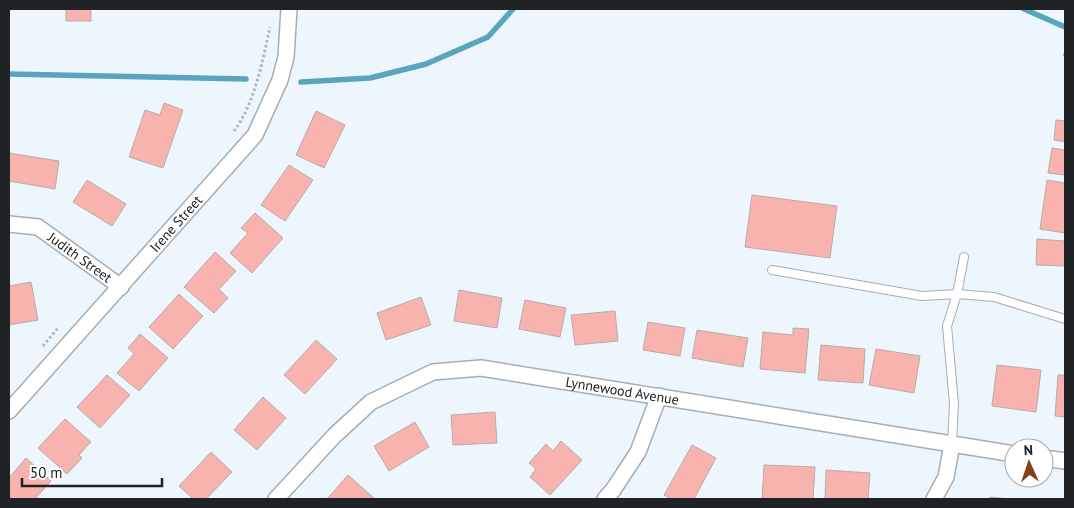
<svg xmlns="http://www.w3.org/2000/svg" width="1074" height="508" viewBox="0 0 1074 508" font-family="'PT Sans',sans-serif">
	<rect width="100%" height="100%" fill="#eef6fd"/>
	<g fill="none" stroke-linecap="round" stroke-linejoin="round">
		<g stroke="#5aa5bd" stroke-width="5.5">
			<path d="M 1024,9 L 1065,27"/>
			<path d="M 9,74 L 246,79"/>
			<path d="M 301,82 L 370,78 L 426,64 L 488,37 L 513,9"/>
		</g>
	</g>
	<g fill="#f9b3ae" stroke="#b7acaa">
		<rect x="66" y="9" width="25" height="12"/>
		<path d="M 164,103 L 183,110 L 163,168 L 129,157 L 145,110 L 160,115 Z"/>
		<path d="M 316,111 L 345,125 L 324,168 L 296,155 Z"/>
		<path d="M 1056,120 L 1065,121 L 1065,142 L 1054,140 Z"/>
		<path d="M 1052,148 L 1065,150 L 1065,175 L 1048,173 Z"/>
		<path d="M 9,153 L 59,161 L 55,189 L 9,181 Z"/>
		<path d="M 289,165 L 313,180 L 285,221 L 261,205 Z"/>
		<path d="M 87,180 L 126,204 L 112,226 L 73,202 Z"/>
		<path d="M 1047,180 L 1065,183 L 1065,233 L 1040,229 Z"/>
		<path d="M 752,195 L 837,206 L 830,258 L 745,247 Z"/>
		<path d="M 255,213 L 283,238 L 252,273 L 230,253 L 248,233 L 241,228 Z"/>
		<path d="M 1037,239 L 1065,241 L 1065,266 L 1036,265 Z"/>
		<path d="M 215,252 L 236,271 L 219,289 L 228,298 L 214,313 L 184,287 Z"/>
		<path d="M 31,282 L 38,320 L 9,325 L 9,286 Z"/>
		<path d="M 459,290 L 502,298 L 497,328 L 454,321 Z"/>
		<path d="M 179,294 L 203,316 L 173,349 L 149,327 Z"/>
		<path d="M 421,297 L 431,325 L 386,340 L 377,313 Z"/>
		<path d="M 525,300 L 566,308 L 560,337 L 519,329 Z"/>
		<path d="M 615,311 L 618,341 L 575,345 L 571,315 Z"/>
		<path d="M 648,322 L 685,328 L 680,356 L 643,350 Z"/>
		<path d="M 793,328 L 809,329 L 805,373 L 760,369 L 763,332 L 793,335 Z"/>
		<path d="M 697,330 L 748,338 L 743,367 L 692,358 Z"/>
		<path d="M 140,334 L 168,358 L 139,391 L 117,373 L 134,354 L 128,348 Z"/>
		<path d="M 316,340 L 337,359 L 305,394 L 284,375 Z"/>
		<path d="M 821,345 L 865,349 L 863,383 L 818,380 Z"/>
		<path d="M 876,349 L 920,356 L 914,393 L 869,385 Z"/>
		<path d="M 997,365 L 1041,370 L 1036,412 L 992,406 Z"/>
		<path d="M 107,375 L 130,395 L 100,428 L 77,407 Z"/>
		<path d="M 1058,375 L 1065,375 L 1065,417 L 1055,416 Z"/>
		<path d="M 263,397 L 286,418 L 257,450 L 234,430 Z"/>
		<path d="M 495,412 L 497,443 L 453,445 L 451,415 Z"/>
		<path d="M 65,419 L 91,442 L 79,455 L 82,458 L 67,474 L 38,448 Z"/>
		<path d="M 415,422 L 429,447 L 389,471 L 374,446 Z"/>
		<path d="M 561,441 L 582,460 L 550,495 L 530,477 L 536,469 L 529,463 L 546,444 L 553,451 Z"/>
		<path d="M 692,445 L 716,458 L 694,499 L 671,499 L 664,495 Z"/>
		<path d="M 211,452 L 232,472 L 206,499 L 193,499 L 179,486 Z"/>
		<path d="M 26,458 L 51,481 L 35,499 L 13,499 L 9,496 L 9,478 Z"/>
		<path d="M 764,465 L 815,467 L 813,499 L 762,499 Z"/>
		<path d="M 826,470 L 870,473 L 868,499 L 825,499 Z"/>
		<path d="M 348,475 L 375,499 L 327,499 Z"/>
		<path d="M 990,497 L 1010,499 L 990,499 Z"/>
	</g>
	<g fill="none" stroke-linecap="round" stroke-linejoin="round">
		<g stroke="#a6adb4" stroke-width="10">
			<g id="service">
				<path d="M 772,270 L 922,296 L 957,294 L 964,257"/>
				<path d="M 952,444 L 954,404 L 947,326 L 957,294 L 994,297 L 1065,319"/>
			</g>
		</g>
		<g stroke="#a6adb4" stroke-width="18">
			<g id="minor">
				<path id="s1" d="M 9,224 L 38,227 L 121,287"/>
				<path id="s2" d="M 9,411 L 255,135 L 280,80 L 286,57 L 289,9"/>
				<path d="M 1044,458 L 1065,461"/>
				<path id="s3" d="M 276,499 L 335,435 L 371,402 L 433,372 L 481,368 L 1014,454"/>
				<path d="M 605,499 L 613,490 L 638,452 L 659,396"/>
				<path d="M 934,499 L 946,477 L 952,444"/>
			</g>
		</g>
		<g stroke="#afb5bb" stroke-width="3" stroke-dasharray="2.5 2.5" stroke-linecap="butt">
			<path d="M 1064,56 L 1065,52"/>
			<path d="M 234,131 C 254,105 263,60 270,27"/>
			<path d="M 43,346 L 58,328"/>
		</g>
		<use href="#service" stroke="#fff" stroke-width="8"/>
		<use href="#minor" stroke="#fff" stroke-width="15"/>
	</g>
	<g text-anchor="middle" stroke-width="5" stroke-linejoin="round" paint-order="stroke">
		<g font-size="14" fill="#202326" stroke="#fff">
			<text dy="5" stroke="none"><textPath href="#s2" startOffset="251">Irene Street</textPath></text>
			<text dy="5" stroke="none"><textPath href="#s1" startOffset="81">Judith Street</textPath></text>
			<text dy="5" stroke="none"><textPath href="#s3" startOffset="396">Lynnewood Avenue</textPath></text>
		</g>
	</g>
	<rect width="1074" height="508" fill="none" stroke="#202326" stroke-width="20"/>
	<g transform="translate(1029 463) rotate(357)"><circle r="24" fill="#ffffff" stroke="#a6a7a8"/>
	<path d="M0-4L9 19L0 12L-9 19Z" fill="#854115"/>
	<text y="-8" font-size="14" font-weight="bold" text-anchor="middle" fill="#202326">N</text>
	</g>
	<path d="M22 478v8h140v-8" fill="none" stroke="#202326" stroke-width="2.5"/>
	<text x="30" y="478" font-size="15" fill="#202326" stroke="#ffffff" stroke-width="4" paint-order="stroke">50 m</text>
</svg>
